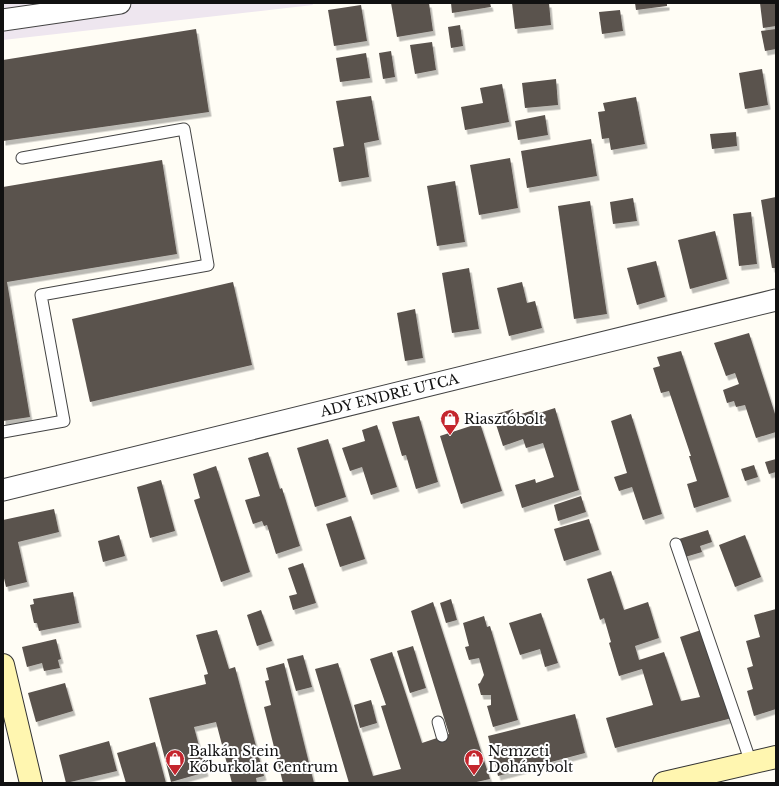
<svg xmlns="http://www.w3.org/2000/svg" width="779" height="786" viewBox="0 0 779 786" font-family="'Libre Baskerville',serif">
	<defs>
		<filter id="shadow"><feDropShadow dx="2.5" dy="4.5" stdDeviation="0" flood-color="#0004"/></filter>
	</defs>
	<rect width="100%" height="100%" fill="#fffdf5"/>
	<path fill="#eee6ef" d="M 3,3 L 312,3 L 313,5 L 3,40 Z"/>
	<g fill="#5a524d" filter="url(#shadow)">
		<path d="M 391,3 L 429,3 L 433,31 L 397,37 Z"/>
		<path d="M 451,3 L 490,3 L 491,7 L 452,13 Z"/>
		<path d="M 512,3 L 549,3 L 551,25 L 515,29 Z"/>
		<path d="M 635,3 L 667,3 L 667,6 L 636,10 Z"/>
		<path d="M 760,3 L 776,3 L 776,26 L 763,28 Z"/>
		<path d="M 361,5 L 367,41 L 334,46 L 328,10 Z"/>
		<path d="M 620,10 L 623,31 L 602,34 L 599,12 Z"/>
		<path d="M 460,25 L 463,46 L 451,48 L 448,27 Z"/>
		<path d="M 196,29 L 209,112 L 3,141 L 3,60 Z"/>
		<path d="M 776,29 L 776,49 L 765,51 L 761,31 Z"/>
		<path d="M 432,42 L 436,70 L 415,74 L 410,45 Z"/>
		<path d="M 391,51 L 395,77 L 383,79 L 379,53 Z"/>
		<path d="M 366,53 L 370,78 L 340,82 L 336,58 Z"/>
		<path d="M 762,69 L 768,105 L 745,109 L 739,73 Z"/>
		<path d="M 556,79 L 558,105 L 525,108 L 522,83 Z"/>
		<path d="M 502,84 L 509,122 L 465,130 L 461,107 L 483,103 L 480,88 Z"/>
		<path d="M 371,96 L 379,140 L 364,143 L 369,177 L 339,182 L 333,148 L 344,146 L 336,101 Z"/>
		<path d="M 636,97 L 645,144 L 611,150 L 609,138 L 602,139 L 598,112 L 605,111 L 603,103 Z"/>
		<path d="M 545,115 L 548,135 L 518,140 L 515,121 Z"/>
		<path d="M 736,132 L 737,146 L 712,149 L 710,134 Z"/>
		<path d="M 591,139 L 597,176 L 527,188 L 521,151 Z"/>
		<path d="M 510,158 L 518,208 L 479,215 L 470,165 Z"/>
		<path d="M 162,160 L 177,254 L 7,282 L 30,417 L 3,421 L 3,187 Z"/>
		<path d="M 455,181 L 465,242 L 437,246 L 427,186 Z"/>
		<path d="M 776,197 L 776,268 L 772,268 L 761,200 Z"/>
		<path d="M 633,198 L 637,221 L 613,224 L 610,202 Z"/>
		<path d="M 590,201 L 607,314 L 574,319 L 558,206 Z"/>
		<path d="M 751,212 L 757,264 L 739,266 L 733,214 Z"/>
		<path d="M 715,231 L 727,279 L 690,289 L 678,240 Z"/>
		<path d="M 656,261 L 665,297 L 637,305 L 627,268 Z"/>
		<path d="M 469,268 L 479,329 L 452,333 L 442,273 Z"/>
		<path d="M 233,282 L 252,365 L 90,402 L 72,319 Z"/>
		<path d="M 522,282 L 527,303 L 535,301 L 542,328 L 509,336 L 497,288 Z"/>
		<path d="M 415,309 L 423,358 L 405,361 L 397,313 Z"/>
		<path d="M 749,333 L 776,417 L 776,432 L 756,438 L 745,405 L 736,407 L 734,401 L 727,403 L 723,390 L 739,384 L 735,373 L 726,376 L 714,343 Z"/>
		<path d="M 681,351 L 729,497 L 694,508 L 687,484 L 697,481 L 689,456 L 691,456 L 669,391 L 661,393 L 653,368 L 660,366 L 657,357 Z"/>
		<path d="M 555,408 L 579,490 L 522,508 L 515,485 L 535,479 L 536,483 L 554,477 L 543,443 L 526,448 L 523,439 L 503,446 L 493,415 L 513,409 L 515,416 L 534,410 L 536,414 Z"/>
		<path d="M 631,414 L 662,514 L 643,520 L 632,487 L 619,491 L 614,477 L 627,473 L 611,421 Z"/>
		<path d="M 419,416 L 438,482 L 416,489 L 406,455 L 402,456 L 392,422 Z"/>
		<path d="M 480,423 L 502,491 L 461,504 L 440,436 Z"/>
		<path d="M 377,425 L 397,487 L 371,495 L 362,467 L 350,471 L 342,448 L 365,441 L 362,430 Z"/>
		<path d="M 328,439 L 346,497 L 315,507 L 297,448 Z"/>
		<path d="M 268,452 L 280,489 L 282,488 L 300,546 L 276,554 L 267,525 L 264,526 L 262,521 L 253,524 L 245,500 L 260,496 L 248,458 Z"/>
		<path d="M 776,459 L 776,472 L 769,474 L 765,462 Z"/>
		<path d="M 754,465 L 758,477 L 745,481 L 741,469 Z"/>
		<path d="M 216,466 L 250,572 L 221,582 L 194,500 L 200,498 L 193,474 Z"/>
		<path d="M 161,480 L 175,531 L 150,538 L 137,487 Z"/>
		<path d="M 581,496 L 586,512 L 558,521 L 554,505 Z"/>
		<path d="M 54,509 L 59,532 L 18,542 L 27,582 L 6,587 L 3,574 L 3,520 Z"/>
		<path d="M 351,516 L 365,559 L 340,567 L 326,524 Z"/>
		<path d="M 589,519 L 599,550 L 564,561 L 554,529 Z"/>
		<path d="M 708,530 L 712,542 L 700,546 L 702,552 L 685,557 L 679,539 Z"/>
		<path d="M 119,535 L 125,556 L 103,562 L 98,541 Z"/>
		<path d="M 745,535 L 761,577 L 735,587 L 719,545 Z"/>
		<path d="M 303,563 L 316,603 L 293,610 L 289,596 L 297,594 L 288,568 Z"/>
		<path d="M 611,571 L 624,610 L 648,602 L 659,638 L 635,646 L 639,660 L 664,652 L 681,701 L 700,697 L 680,637 L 704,629 L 732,718 L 615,748 L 606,718 L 653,705 L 642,669 L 619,676 L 609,643 L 611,642 L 604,618 L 600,620 L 587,579 Z"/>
		<path d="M 73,592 L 79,623 L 39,631 L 37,623 L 34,623 L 30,605 L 34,604 L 33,599 Z"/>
		<path d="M 451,599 L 457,620 L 446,623 L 440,603 Z"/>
		<path d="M 433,602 L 490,779 L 472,783 L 349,783 L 315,669 L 338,663 L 373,776 L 401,769 L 381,706 L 386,705 L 370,659 L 392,652 L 422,743 L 449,734 L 411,611 Z"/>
		<path d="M 776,609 L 776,709 L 754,716 L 747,691 L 753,689 L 747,668 L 753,666 L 746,641 L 760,637 L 754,615 Z"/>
		<path d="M 261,610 L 272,641 L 257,646 L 247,615 Z"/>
		<path d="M 541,613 L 558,663 L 545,667 L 540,649 L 520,655 L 509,623 Z"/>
		<path d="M 484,616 L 487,627 L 490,626 L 518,720 L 493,727 L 487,706 L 491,705 L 491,695 L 481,695 L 478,684 L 480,683 L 484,675 L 479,658 L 469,660 L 465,647 L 469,646 L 463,623 Z"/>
		<path d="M 217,630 L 229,669 L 235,667 L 264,776 L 256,778 L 257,783 L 232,783 L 216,722 L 194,727 L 206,772 L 171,782 L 149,698 L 206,684 L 204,675 L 208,674 L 196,635 Z"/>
		<path d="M 56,639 L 61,659 L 58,660 L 60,668 L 44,671 L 42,663 L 27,667 L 22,647 Z"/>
		<path d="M 413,646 L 426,688 L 410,693 L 397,651 Z"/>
		<path d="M 303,655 L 312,687 L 296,691 L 287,659 Z"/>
		<path d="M 284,663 L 314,783 L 283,783 L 264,707 L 271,705 L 265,681 L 269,680 L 266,668 Z"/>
		<path d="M 65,683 L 73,711 L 36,722 L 28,693 Z"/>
		<path d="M 371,700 L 377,723 L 360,728 L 354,705 Z"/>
		<path d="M 575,714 L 585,753 L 498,776 L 488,736 Z"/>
		<path d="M 109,741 L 117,771 L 66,783 L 59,755 Z"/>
		<path d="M 155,742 L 166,783 L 126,783 L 117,753 Z"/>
	</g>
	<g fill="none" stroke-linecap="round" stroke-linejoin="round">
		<g stroke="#444" stroke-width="13">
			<g id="lane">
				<path d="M 3,432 L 64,421 L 41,295 L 208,265 L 184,129 L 22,158"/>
				<path d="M 676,544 L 751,763"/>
				<path d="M 438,722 L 442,736"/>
			</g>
		</g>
		<g stroke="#444" stroke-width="23">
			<g id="street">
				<path d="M 3,20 L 120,3"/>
				<path id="s1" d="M 3,490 L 776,300"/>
			</g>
		</g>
		<g stroke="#333" stroke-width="24">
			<g id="secondary">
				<path d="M 3,665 L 31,783"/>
				<path d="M 664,783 L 776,757"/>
			</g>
		</g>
		<use href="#lane" stroke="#fff" stroke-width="11"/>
		<use href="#street" stroke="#fff" stroke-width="21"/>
		<use href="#secondary" stroke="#fff6b0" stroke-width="22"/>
	</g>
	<defs>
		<g id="shop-pin" transform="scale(1)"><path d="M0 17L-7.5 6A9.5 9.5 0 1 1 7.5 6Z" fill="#c4262e" stroke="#fff"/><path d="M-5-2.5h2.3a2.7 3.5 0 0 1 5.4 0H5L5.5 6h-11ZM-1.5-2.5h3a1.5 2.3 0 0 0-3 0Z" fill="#fff"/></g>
	</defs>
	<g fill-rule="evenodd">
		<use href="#shop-pin" x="450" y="419"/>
		<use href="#shop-pin" x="175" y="759"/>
		<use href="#shop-pin" x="474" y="759"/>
	</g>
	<g text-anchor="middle" stroke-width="4" stroke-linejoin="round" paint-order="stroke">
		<g font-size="14" fill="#111" stroke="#fff">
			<text dy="5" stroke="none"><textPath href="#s1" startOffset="398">ADY ENDRE UTCA</textPath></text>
		</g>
		<g font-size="14" fill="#111" stroke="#fff" text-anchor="start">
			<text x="464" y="424">Riasztóbolt</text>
			<text x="189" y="756">Balkán Stein<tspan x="189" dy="16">Kőburkolat Centrum</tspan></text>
			<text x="488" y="756">Nemzeti<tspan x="488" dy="16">Dohánybolt</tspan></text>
		</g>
	</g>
	<rect width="779" height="786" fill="none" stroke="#111111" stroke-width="8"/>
</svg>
